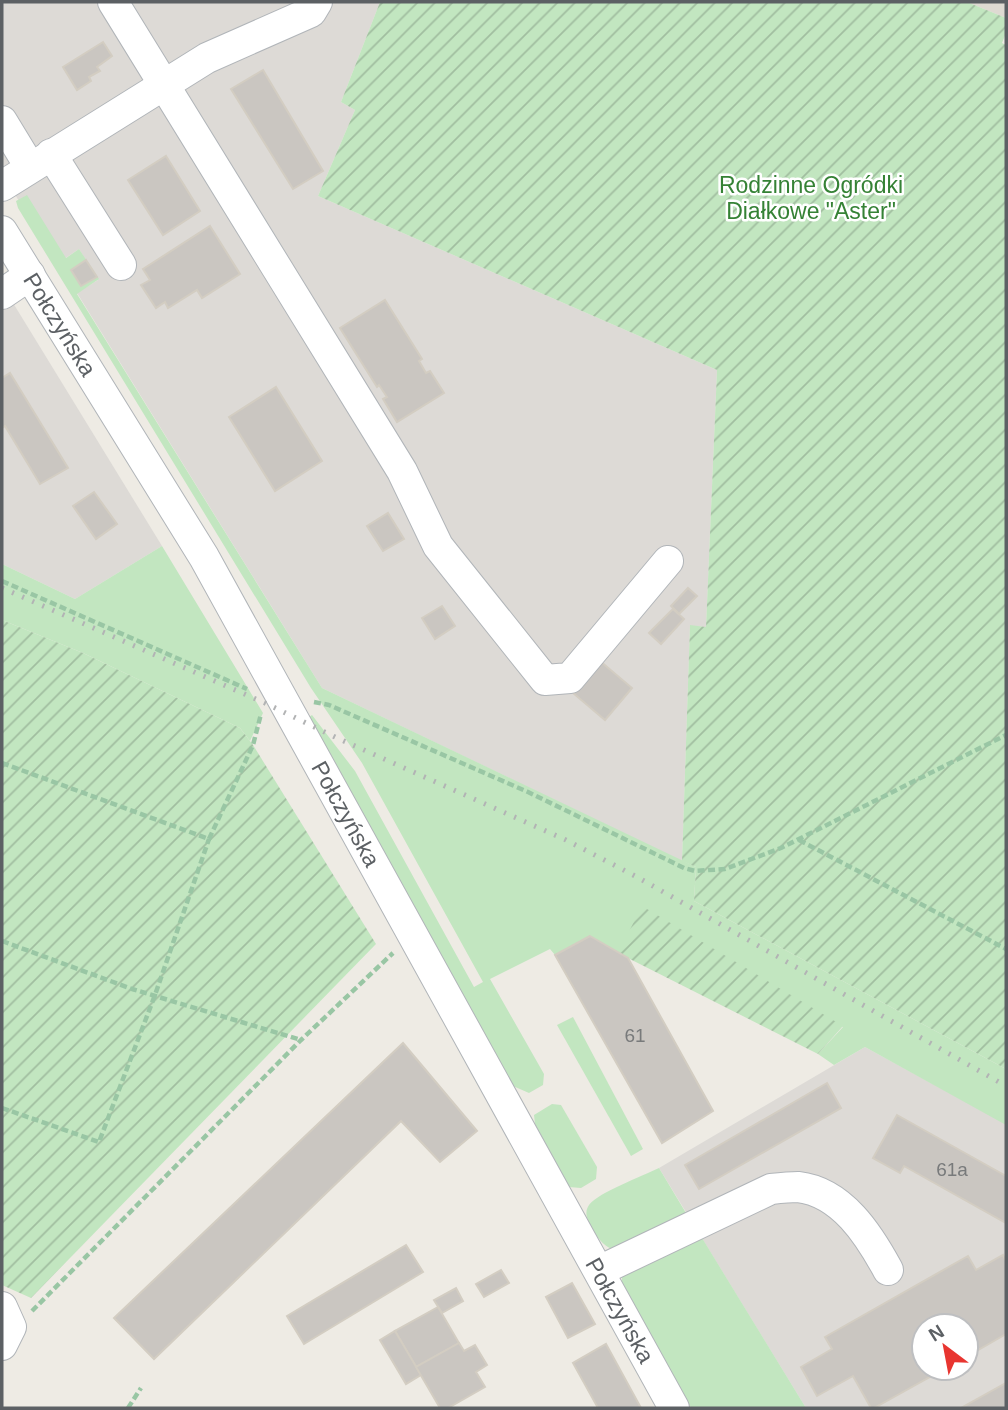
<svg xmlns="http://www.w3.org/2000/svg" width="1008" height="1410" viewBox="0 0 1008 1410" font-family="Arial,sans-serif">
	<defs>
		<pattern id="garden-furrows" width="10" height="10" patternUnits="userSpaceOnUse" patternTransform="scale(1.75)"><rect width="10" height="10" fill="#c2e6c0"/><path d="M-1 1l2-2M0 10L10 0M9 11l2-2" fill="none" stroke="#a1bea0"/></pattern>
	</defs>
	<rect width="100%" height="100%" fill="#eeebe4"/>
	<g fill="#dddad6" fill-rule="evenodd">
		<path d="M 2,2 L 380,2 L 341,102 L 355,110 L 318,196 L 717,370 L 706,627 L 690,626 L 682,861 L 322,688 L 77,293 L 98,280 L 79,249 L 58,263 L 2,174 Z"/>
		<path d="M 2,285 L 162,546 L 75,599 L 2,564 Z"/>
		<path d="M 865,1047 L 1006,1124 L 1006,1408 L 806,1408 L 659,1168 ZM 924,1326 L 966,1326 L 966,1368 L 924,1368 Z"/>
	</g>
	<path fill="#dedad2" d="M 967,2 L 1006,2 L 1006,18 Z"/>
	<g fill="#c2e6c0">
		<path d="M 27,195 L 66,258 L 79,249 L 99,279 L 77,294 L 322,688 L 696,867 L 694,901 L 1006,1069 L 1006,1125 L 865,1047 L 834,1065 L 818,1054 L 843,1027 L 618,953 L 590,936 L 555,955 L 550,949 L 490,979 L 544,1074 L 543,1085 L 529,1093 L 513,1086 L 309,717 L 312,715 L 355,771 L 474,987 L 483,982 L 362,763 L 311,688 L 18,208 L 16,201 Z"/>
		<path d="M 162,546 L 263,713 L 250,741 L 240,728 L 83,653 L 2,620 L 2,564 L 75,599 Z"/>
		<path d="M 573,1017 L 643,1149 L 631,1156 L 557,1025 Z"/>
		<path d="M 552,1104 L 561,1105 L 597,1167 L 596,1179 L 581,1188 L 569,1187 L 535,1124 L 534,1115 Z"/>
		<path d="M 659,1168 L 689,1218 L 613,1250 C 602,1244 597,1238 591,1226 C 587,1219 584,1212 589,1205 C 599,1192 643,1176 659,1168 Z"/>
		<path d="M 699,1233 L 806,1408 L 691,1408 L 622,1283 L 622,1271 Z"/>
	</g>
	<g fill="url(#garden-furrows)">
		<path d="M 380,2 L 967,2 L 1006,18 L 1006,33 L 1002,43 L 1006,45 L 1006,1069 L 694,901 L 696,867 L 682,861 L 690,625 L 706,627 L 717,370 L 318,196 L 355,110 L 341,102 Z"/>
		<path d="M 2,620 L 83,653 L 240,728 L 253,745 L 376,944 L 31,1298 L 2,1285 Z"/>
		<path d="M 642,906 L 843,1026 L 818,1054 L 618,953 Z"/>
	</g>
	<g fill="#cac6c1" stroke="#d3cdc2" stroke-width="2">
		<path d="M 103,42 L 112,56 L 97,67 L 100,71 L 89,77 L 91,81 L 77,90 L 63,67 Z"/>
		<path d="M 263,70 L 323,171 L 293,189 L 231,89 Z"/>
		<path d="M 166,156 L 200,211 L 163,235 L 128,180 Z"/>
		<path d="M 210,226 L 240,274 L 202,298 L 197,290 L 168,308 L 165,302 L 156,308 L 141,285 L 150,280 L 143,269 Z"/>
		<path d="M 86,260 L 97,277 L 81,286 L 71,270 Z"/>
		<path d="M 385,300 L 422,359 L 419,361 L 426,373 L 430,371 L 444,393 L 397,422 L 383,399 L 387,397 L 379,385 L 377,387 L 340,328 Z"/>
		<path d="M 10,373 L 68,468 L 40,484 L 5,426 L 2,428 L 2,378 Z"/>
		<path d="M 276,387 L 322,461 L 275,491 L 229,417 Z"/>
		<path d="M 94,492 L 117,524 L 96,539 L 73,506 Z"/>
		<path d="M 388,513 L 404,539 L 383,551 L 367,526 Z"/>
		<path d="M 688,588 L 697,596 L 679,614 L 671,606 Z"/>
		<path d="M 442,606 L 455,626 L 435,639 L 422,618 Z"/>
		<path d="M 673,609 L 684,619 L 661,644 L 649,633 Z"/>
		<path d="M 600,661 L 632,688 L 605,720 L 573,693 Z"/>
		<path d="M 590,936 L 628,958 L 713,1111 L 662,1143 L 555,955 Z"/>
		<path d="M 403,1043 L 477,1131 L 440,1162 L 401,1121 L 154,1359 L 114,1318 Z"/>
		<path d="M 827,1083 L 841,1108 L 699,1189 L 685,1165 Z"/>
		<path d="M 897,1115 L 1006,1176 L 1006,1223 L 904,1166 L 900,1173 L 873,1158 Z"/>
		<path d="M 406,1245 L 423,1272 L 304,1344 L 287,1316 Z"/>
		<path d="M 1003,1255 L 1006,1261 L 1006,1334 L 966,1357 L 966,1326 L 924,1326 L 924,1368 L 946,1368 L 874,1408 L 871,1408 L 853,1376 L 817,1396 L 801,1367 L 832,1349 L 825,1337 L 968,1256 L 976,1270 Z"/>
		<path d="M 501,1270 L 509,1283 L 484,1297 L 476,1284 Z"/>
		<path d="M 572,1283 L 595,1324 L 568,1338 L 546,1297 Z"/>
		<path d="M 456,1288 L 463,1301 L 442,1313 L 434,1300 Z"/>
		<path d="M 438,1307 L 459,1343 L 416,1367 L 395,1331 Z"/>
		<path d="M 395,1331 L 421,1375 L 406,1384 L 380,1340 Z"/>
		<path d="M 459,1343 L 464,1351 L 475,1345 L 487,1365 L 476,1372 L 485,1387 L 448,1408 L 440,1408 L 416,1367 Z"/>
		<path d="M 606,1344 L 641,1408 L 598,1408 L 573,1363 Z"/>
		<path d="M 1006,1383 L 1006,1408 L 961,1408 Z"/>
	</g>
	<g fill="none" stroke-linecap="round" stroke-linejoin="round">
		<g stroke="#b1b5b9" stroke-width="32">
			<g id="minor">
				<path d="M 113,2 L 402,471 L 438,546 L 545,680 L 570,678 L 668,561"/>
				<path d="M 2,121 L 30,167"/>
				<path d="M 51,154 L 121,265"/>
				<path d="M 2,186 L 207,58 L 311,12 L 317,2"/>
				<path id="s1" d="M 2,231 L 204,557 L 674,1408"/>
				<path d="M 2,294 L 30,275"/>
				<path d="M 599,1271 L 771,1189 C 780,1188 790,1187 798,1187 C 842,1192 869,1235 888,1270"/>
				<path d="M 2,1307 L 11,1327 L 2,1345"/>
			</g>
		</g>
		<g stroke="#99c6a4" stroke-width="4.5" stroke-dasharray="7 3.5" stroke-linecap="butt">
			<path d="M 2,581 L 247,689"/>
			<path d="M 314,702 L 329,705 L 528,792 L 684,868 L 695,871 L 725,869 L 781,848 L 1006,735"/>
			<path d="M 2,763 L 209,839 L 253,745 L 261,714"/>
			<path d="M 799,840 L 1006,949"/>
			<path d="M 2,941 L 132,989 L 301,1040"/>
			<path d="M 2,1108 L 99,1142 L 155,995 L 209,839"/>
			<path d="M 32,1311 L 301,1040 L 393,953"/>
			<path d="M 128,1408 L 141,1388"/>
		</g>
		<use href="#minor" stroke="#fff" stroke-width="30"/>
		<path stroke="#b2b3b4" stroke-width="5" stroke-dasharray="2 9" stroke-linecap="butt" d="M 2,588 L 265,703 L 337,738 L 566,840 L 637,877 L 1006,1086"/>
	</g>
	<g text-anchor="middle" stroke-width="5" stroke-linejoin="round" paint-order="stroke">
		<g font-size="19" fill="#787a7b">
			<text x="635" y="1042">61</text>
			<text x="952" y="1176">61a</text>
		</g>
		<g font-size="23" fill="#358235" stroke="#fff">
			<text x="811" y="193">Rodzinne Ogródki<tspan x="811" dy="26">Diałkowe "Aster"</tspan></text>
		</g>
		<g font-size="23" fill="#5c6064" stroke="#fff">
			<text dy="8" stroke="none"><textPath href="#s1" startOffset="110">Połczyńska</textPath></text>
			<text dy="8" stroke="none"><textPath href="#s1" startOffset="677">Połczyńska</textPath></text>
			<text dy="8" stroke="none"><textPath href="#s1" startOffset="1244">Połczyńska</textPath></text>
		</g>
	</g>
	<rect width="1008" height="1410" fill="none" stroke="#5c6064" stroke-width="7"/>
	<g transform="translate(945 1347) rotate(328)"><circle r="33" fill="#ffffff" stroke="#bebfc1" stroke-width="2"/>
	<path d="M0-5L12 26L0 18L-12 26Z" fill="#e83530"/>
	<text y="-10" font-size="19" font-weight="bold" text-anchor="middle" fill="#5c6064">N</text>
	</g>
</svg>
